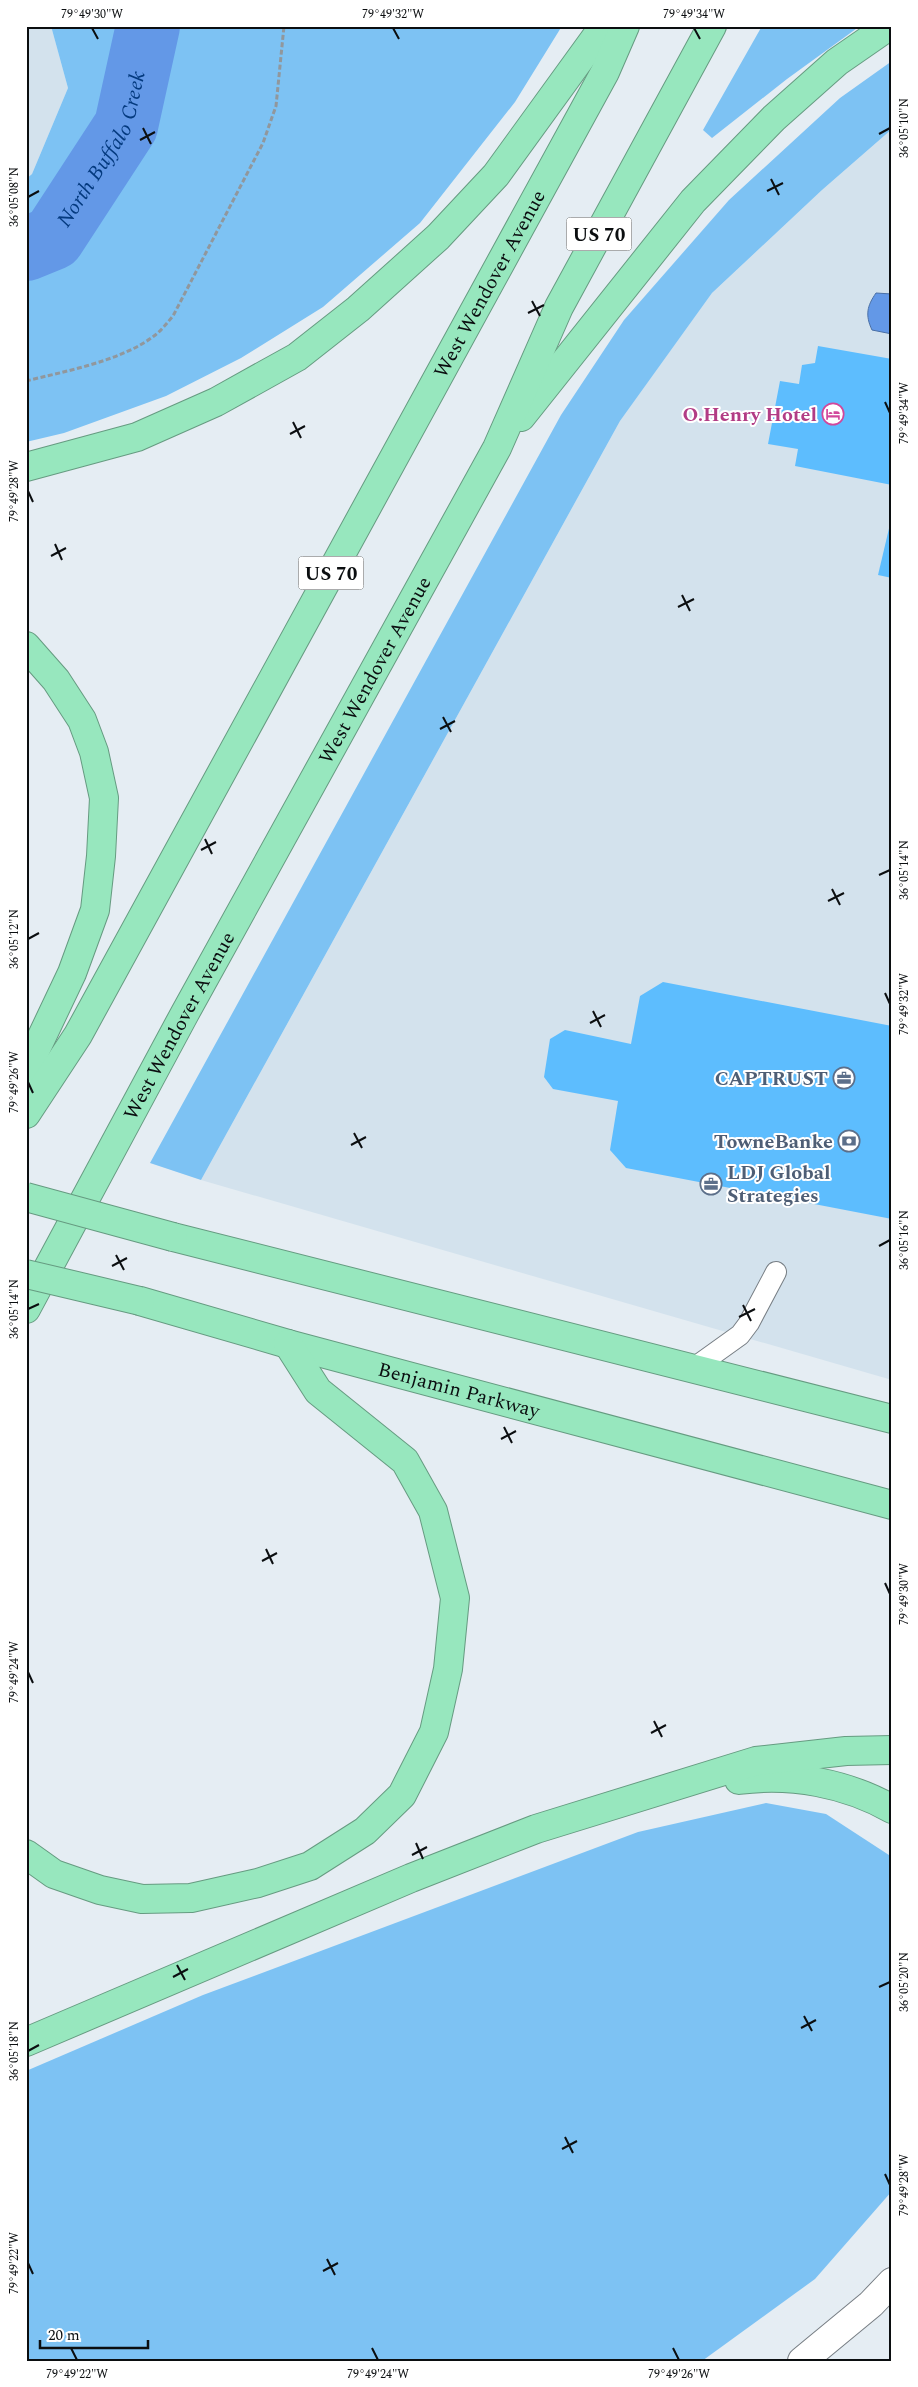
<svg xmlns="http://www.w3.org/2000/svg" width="918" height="2387" viewBox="0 0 918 2387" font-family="Spectral,serif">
	<rect width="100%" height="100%" fill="#e5edf3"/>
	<g fill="#d3e2ed">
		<path d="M 26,26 L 51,26 L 68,88 L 32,174 L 26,179 Z"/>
		<path d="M 892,129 L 892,1380 L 201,1180 L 620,421 L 712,293 L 822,190 Z"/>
	</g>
	<g fill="#7dc2f3">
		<path d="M 51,26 L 562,26 L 515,102 L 420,223 L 323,307 L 241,358 L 166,396 L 64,433 L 26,442 L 26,179 L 32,174 L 68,88 Z"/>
		<path d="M 762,26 L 860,26 L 787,79 L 712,138 L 703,130 Z"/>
		<path d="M 892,61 L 892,129 L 822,190 L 712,293 L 620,421 L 201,1180 L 150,1163 L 561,415 L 624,320 L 729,200 L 840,98 Z"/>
		<path d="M 766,1803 L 826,1814 L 892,1857 L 892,2191 L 815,2279 L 702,2361 L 26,2361 L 26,2071 L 203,1995 L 638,1832 Z"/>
	</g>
	<path fill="#6398e7" stroke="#496fa6" d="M 876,293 L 892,294 L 892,334 L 872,330 C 865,315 867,306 876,293 Z"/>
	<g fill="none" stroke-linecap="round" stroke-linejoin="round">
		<path stroke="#6398e7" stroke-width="64" id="s1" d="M 26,249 L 53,238 L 126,126 L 148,26"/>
	</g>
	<g fill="#5dbdfe">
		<path d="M 818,346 L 892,359 L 892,485 L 795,466 L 798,449 L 768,444 L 780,381 L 799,384 L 802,365 L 815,363 Z"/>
		<path d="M 891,520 L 892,520 L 892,578 L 878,575 Z"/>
		<path d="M 663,982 L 892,1026 L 892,1219 L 626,1168 L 610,1150 L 618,1101 L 553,1089 L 544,1077 L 550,1039 L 565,1030 L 631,1044 L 640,996 Z"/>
	</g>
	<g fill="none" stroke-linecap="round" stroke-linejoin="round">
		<g stroke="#777e84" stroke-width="22">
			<path id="lane" d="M 694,1368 L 740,1335 L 749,1323 L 776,1272"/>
		</g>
		<g stroke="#777e84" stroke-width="30">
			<path id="secondary" d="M 802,2361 L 871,2304 L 892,2282"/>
		</g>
		<g stroke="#669b81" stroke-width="30">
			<g id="highway">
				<path d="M 521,417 L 693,201 L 774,118 L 837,62 L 889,26"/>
				<path d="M 26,467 L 137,437 L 216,402 L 297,357 L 358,309 L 438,237 L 496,175 L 604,26"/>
				<path d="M 26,646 L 56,680 L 82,720 L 94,752 L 104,798 L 101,856 L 95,910 L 72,973 L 26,1070"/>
				<path id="s2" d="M 26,1114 L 78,1035 L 605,72 L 625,26"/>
				<path d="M 173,1237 L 892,1419"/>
				<path id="s3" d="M 140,1301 L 288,1344 L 892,1505"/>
				<path id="s4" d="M 26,1309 L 185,1013 L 497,448 L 559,307 L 712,26"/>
				<path d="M 739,1780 C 791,1773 846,1783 892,1809"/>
				<path d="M 26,1854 L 54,1874 L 100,1890 L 142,1899 L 191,1898 L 258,1883 L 310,1866 L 365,1831 L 402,1795 L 434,1732 L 448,1669 L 455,1598 L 433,1511 L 405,1461 L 318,1391 L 288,1344"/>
				<path d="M 26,2042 L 411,1878 L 536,1829 L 756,1761 L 846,1751 L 892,1750"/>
			</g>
		</g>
		<path stroke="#91979c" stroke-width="3" stroke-dasharray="5 2.5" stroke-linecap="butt" d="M 26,381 C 66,371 121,361 154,336 C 161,331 167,323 173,316 L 263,143 L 276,106 L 284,26"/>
		<use href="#lane" stroke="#fff" stroke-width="20"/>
		<use href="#secondary" stroke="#fff" stroke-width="28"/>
		<use href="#highway" stroke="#97e7be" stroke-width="28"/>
		<g stroke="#669b81" stroke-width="30" stroke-linecap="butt">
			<g id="highway-bridge">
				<path d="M 26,1197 L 173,1237"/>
				<path d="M 26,1274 L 140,1301"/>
			</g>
		</g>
		<use href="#highway-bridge" stroke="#97e7be" stroke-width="28"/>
	</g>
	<path fill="none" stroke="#0b0e10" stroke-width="2" d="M 92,28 L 98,39M 393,28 L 399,39M 694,28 L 700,39M 143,128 L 151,144M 879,134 L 890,128M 140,140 L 155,132M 771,179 L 779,195M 767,191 L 783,183M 28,197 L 39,191M 532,301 L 540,316M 528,313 L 544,305M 885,402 L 890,413M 293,422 L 301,438M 290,434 L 305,426M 28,491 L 33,502M 55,544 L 62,560M 51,556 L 66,548M 682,595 L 690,611M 678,607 L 694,599M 443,717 L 451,732M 440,729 L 455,721M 205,839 L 212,854M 201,850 L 216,842M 879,875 L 890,870M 832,889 L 840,905M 828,901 L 844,893M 28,939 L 39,933M 885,993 L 890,1004M 593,1011 L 601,1027M 590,1023 L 605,1015M 28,1082 L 33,1093M 354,1133 L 362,1148M 351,1145 L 366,1137M 879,1246 L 890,1240M 116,1255 L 124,1270M 112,1266 L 127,1258M 743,1305 L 751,1321M 28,1309 L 39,1304M 739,1317 L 755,1309M 504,1427 L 512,1443M 501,1439 L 516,1431M 266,1549 L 273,1564M 262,1561 L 277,1553M 885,1583 L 890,1594M 28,1672 L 33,1683M 654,1721 L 662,1737M 651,1733 L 666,1725M 416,1843 L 423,1859M 412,1855 L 427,1847M 177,1965 L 185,1980M 173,1977 L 188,1969M 879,1987 L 890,1982M 804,2016 L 812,2031M 801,2028 L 816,2020M 28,2051 L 39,2045M 565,2137 L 573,2153M 562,2149 L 577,2141M 885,2174 L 890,2185M 327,2259 L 335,2275M 28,2263 L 33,2274M 323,2271 L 338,2263M 71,2348 L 77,2360M 372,2348 L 378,2360M 673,2348 L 679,2360"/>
	<defs>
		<g id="hotel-ring" transform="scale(1.125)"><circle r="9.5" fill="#fff" stroke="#d1479c" stroke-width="1.5"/><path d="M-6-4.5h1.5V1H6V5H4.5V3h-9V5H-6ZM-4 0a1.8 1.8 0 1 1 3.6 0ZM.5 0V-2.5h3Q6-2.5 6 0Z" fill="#d1479c"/></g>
		<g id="office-ring" transform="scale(1.125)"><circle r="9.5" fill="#fff" stroke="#5c6f8a" stroke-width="1.5"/><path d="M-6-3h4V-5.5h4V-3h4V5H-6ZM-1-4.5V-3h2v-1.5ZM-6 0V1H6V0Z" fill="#5c6f8a"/></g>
		<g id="bank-ring" transform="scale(1.125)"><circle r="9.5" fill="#fff" stroke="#5c6f8a" stroke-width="1.5"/><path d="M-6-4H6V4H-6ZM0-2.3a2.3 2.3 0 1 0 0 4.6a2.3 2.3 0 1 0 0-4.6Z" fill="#5c6f8a"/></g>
	</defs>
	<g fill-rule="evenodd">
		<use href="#hotel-ring" x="833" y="414"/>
		<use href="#office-ring" x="844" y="1078"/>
		<use href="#bank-ring" x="849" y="1141"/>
		<use href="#office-ring" x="711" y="1184"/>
	</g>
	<g text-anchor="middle" stroke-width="4" stroke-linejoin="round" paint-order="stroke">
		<g fill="#fff" stroke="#545658" stroke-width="1">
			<rect x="566.5" y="217.5" width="65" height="33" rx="4"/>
			<rect x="298.5" y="556.5" width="65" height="33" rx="4"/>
		</g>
		<g font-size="19" font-weight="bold" fill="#0b0e10">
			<text x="599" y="241">US 70</text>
			<text x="331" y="580">US 70</text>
		</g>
		<g font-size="20" fill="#0b0e10" stroke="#fff">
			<text dy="7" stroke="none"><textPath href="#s2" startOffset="951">West Wendover Avenue</textPath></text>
			<text dy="7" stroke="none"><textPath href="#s4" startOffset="728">West Wendover Avenue</textPath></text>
			<text dy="7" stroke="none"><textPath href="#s4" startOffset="322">West Wendover Avenue</textPath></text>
			<text dy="7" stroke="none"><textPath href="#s3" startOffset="331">Benjamin Parkway</textPath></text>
		</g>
		<g font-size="20" font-weight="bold" fill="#b23c85" stroke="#fff" text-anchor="end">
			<text x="817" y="421">O.Henry Hotel</text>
		</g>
		<g font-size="20" font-weight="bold" fill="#4e5e75" stroke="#fff" text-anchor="end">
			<text x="828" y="1085">CAPTRUST</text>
			<text x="833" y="1148">TowneBanke</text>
			<text x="727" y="1179" text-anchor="start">LDJ Global<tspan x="727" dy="23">Strategies</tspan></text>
		</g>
		<g font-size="21" font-style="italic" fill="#043a7f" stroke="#fff">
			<text dy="7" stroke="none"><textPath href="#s1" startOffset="132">North Buffalo Creek</textPath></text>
		</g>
	</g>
	<rect width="918" height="2387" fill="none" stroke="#ffffff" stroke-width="55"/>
	<path d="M40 2340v8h108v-8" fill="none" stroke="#0b0e10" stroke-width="2.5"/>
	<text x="48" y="2340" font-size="15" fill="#0b0e10" stroke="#ffffff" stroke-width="4" paint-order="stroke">20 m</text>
	<rect x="28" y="28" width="862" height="2332" fill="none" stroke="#0b0e10" stroke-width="2"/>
	<g font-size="12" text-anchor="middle" fill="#0b0e10">
		<text x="92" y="18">79°49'30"W</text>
		<text x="393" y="18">79°49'32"W</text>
		<text x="694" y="18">79°49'34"W</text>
		<text transform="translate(904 128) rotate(-90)" y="4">36°05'10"N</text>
		<text transform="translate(14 197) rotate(-90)" y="4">36°05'08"N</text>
		<text transform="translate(904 413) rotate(-90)" y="4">79°49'34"W</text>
		<text transform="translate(14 491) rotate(-90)" y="4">79°49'28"W</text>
		<text transform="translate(904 870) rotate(-90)" y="4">36°05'14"N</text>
		<text transform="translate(14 939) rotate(-90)" y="4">36°05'12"N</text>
		<text transform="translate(904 1004) rotate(-90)" y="4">79°49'32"W</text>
		<text transform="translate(14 1082) rotate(-90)" y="4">79°49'26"W</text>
		<text transform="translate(904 1240) rotate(-90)" y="4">36°05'16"N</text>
		<text transform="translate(14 1309) rotate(-90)" y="4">36°05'14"N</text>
		<text transform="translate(904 1594) rotate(-90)" y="4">79°49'30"W</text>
		<text transform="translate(14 1672) rotate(-90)" y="4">79°49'24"W</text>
		<text transform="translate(904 1982) rotate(-90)" y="4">36°05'20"N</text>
		<text transform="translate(14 2051) rotate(-90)" y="4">36°05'18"N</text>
		<text transform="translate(904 2185) rotate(-90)" y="4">79°49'28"W</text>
		<text transform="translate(14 2263) rotate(-90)" y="4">79°49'22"W</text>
		<text x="77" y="2378">79°49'22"W</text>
		<text x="378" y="2378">79°49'24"W</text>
		<text x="679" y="2378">79°49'26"W</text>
	</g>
</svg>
